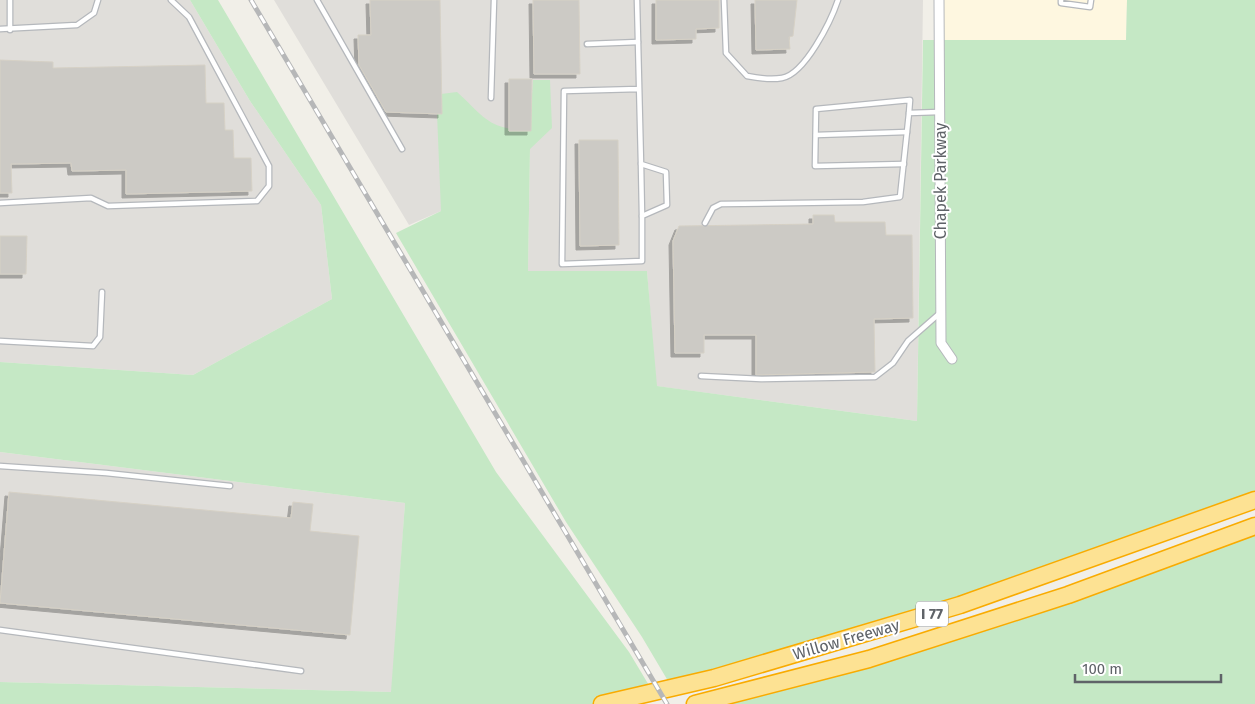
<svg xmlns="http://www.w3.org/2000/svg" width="1255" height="704" viewBox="0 0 1255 704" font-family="'Fira Sans',sans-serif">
	<defs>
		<filter id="shadow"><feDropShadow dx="-4" dy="4" stdDeviation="0" flood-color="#0004"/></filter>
	</defs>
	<rect width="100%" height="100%" fill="#f1efe8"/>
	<path fill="#fef7e0" d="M 939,0 L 1127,0 L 1126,40 L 939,40 Z"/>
	<g fill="#e0deda">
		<path d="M 0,0 L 190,0 L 250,101 L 321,205 L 332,299 L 193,375 L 0,362 Z"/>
		<path d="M 274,0 L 923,0 L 917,421 L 656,386 L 647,271 L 528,271 L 530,149 L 441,211 L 409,225 Z"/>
		<path d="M 0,452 L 405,503 L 392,692 L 0,682 Z"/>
	</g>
	<g fill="#c5e8c5">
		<path d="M 190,0 L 218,0 L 496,472 L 629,652 L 653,692 L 602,704 L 0,704 L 0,682 L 391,692 L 405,503 L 0,452 L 0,362 L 193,375 L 332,299 L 321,205 L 250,101 Z"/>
		<path d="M 1127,0 L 1255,0 L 1255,500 L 960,605 L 671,686 L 642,637 L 566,522 L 396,233 L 441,211 L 437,114 L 442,114 L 441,94 L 457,92 C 484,116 487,129 526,130 L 531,111 L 533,80 L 550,80 L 552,128 L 530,149 L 528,271 L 647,271 L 657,386 L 917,421 L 923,40 L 1126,40 Z"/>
		<path d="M 1255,526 L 1255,704 L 695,704 L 869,659 Z"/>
	</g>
	<g fill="#cccac5" stroke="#d6d1c6" filter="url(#shadow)">
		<path d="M 370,0 L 440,0 L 442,114 L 386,112 L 359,65 L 358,35 L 371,35 Z"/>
		<path d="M 533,0 L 579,0 L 580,74 L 534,74 Z"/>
		<path d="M 656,0 L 719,0 L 719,28 L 696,29 L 696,39 L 656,40 Z"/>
		<path d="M 755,0 L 797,0 L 793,36 L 789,37 L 790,49 L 756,50 Z"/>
		<path d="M 0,60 L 53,62 L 53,68 L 205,65 L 206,103 L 224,103 L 225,130 L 233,130 L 234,158 L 251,158 L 252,191 L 126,194 L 126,170 L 72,171 L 71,163 L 11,164 L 12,193 L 0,193 Z"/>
		<path d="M 509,79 L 532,79 L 531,131 L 509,131 Z"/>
		<path d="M 579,140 L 618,140 L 619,245 L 580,246 Z"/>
		<path d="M 813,215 L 834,215 L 835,222 L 885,222 L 886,235 L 912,235 L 913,318 L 874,319 L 875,372 L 756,375 L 756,335 L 704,335 L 704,353 L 675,353 L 673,241 L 679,226 L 813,224 Z"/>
		<path d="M 0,236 L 27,236 L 26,274 L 0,274 Z"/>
		<path d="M 9,492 L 291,518 L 293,502 L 313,504 L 310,531 L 359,536 L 350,635 L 0,603 Z"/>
	</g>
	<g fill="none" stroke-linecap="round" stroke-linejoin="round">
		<g stroke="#b5b8bc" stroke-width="7">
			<g id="service">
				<path d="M 317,0 L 402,149"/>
				<path d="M 637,0 L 641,164 L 666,172 L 667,205 L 642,216 L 642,261 L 562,264 L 564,91 L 639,89"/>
				<path d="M 724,0 L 726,53 L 747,76 C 757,78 771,80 782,78 C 805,74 831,21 838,0"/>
				<path d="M 1061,0 L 1061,3 L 1090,7 L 1091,0"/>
				<path d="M 0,29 L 77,25 L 94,13 L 98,0"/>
				<path d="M 10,30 L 10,0"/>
				<path d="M 587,44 L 638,42"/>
				<path d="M 491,98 L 494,0"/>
				<path d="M 816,135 L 907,132"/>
				<path d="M 641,164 L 642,216"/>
				<path d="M 904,164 L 815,166 L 816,109 L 910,100 L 909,113"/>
				<path d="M 0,203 L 91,198 L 108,206 L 257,201 L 269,186 L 269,166 L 189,17 L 171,0"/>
				<path d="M 705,223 L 713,208 L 721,204 L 863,202 L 900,197 L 909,113 L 939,112"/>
				<path d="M 0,341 L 93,346 L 100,337 L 102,292"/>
				<path d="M 701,376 L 761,379 L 875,377 L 893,363 L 908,341 L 940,313"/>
				<path d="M 0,466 L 106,473 L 230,486"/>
				<path d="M 0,630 L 301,671"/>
			</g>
		</g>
		<g stroke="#b5b8bc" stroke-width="11">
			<path id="minor" d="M 939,0 L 941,343 L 952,359"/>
		</g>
		<g stroke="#f9ab00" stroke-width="19">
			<g id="motorway">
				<path d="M 602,704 L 714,678 L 960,605 L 1255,500"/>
				<path d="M 695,704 L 869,659 L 1068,595 L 1255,526"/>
			</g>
		</g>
		<use href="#service" stroke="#fff" stroke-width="4.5"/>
		<use href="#minor" stroke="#fff" stroke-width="9"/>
		<use href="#motorway" stroke="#fde293" stroke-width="16"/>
		<g stroke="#b6b7b8" stroke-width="5">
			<path id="rail" d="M 251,0 L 667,704"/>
		</g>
		<use href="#rail" stroke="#fff" stroke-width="3" stroke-dasharray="9" stroke-linecap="butt"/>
	</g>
	<g text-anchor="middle" stroke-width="4" stroke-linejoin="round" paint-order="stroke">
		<rect fill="#fff" stroke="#8f9295" stroke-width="1" x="916" y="601.5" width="32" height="25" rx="4"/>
		<g font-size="15" font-weight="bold" fill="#5f6368">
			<text x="932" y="619">I 77</text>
		</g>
		<g font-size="16" fill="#5f6368" stroke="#fff">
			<text transform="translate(940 181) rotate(-90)" y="6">Chapek Parkway</text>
			<text transform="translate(846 639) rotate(-16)" y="6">Willow Freeway</text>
		</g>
	</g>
	<path d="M1075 674v8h146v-8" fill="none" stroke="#5f6368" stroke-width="2.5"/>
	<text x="1082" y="674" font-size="15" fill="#5f6368" stroke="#ffffff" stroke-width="4" paint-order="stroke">100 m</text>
</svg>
